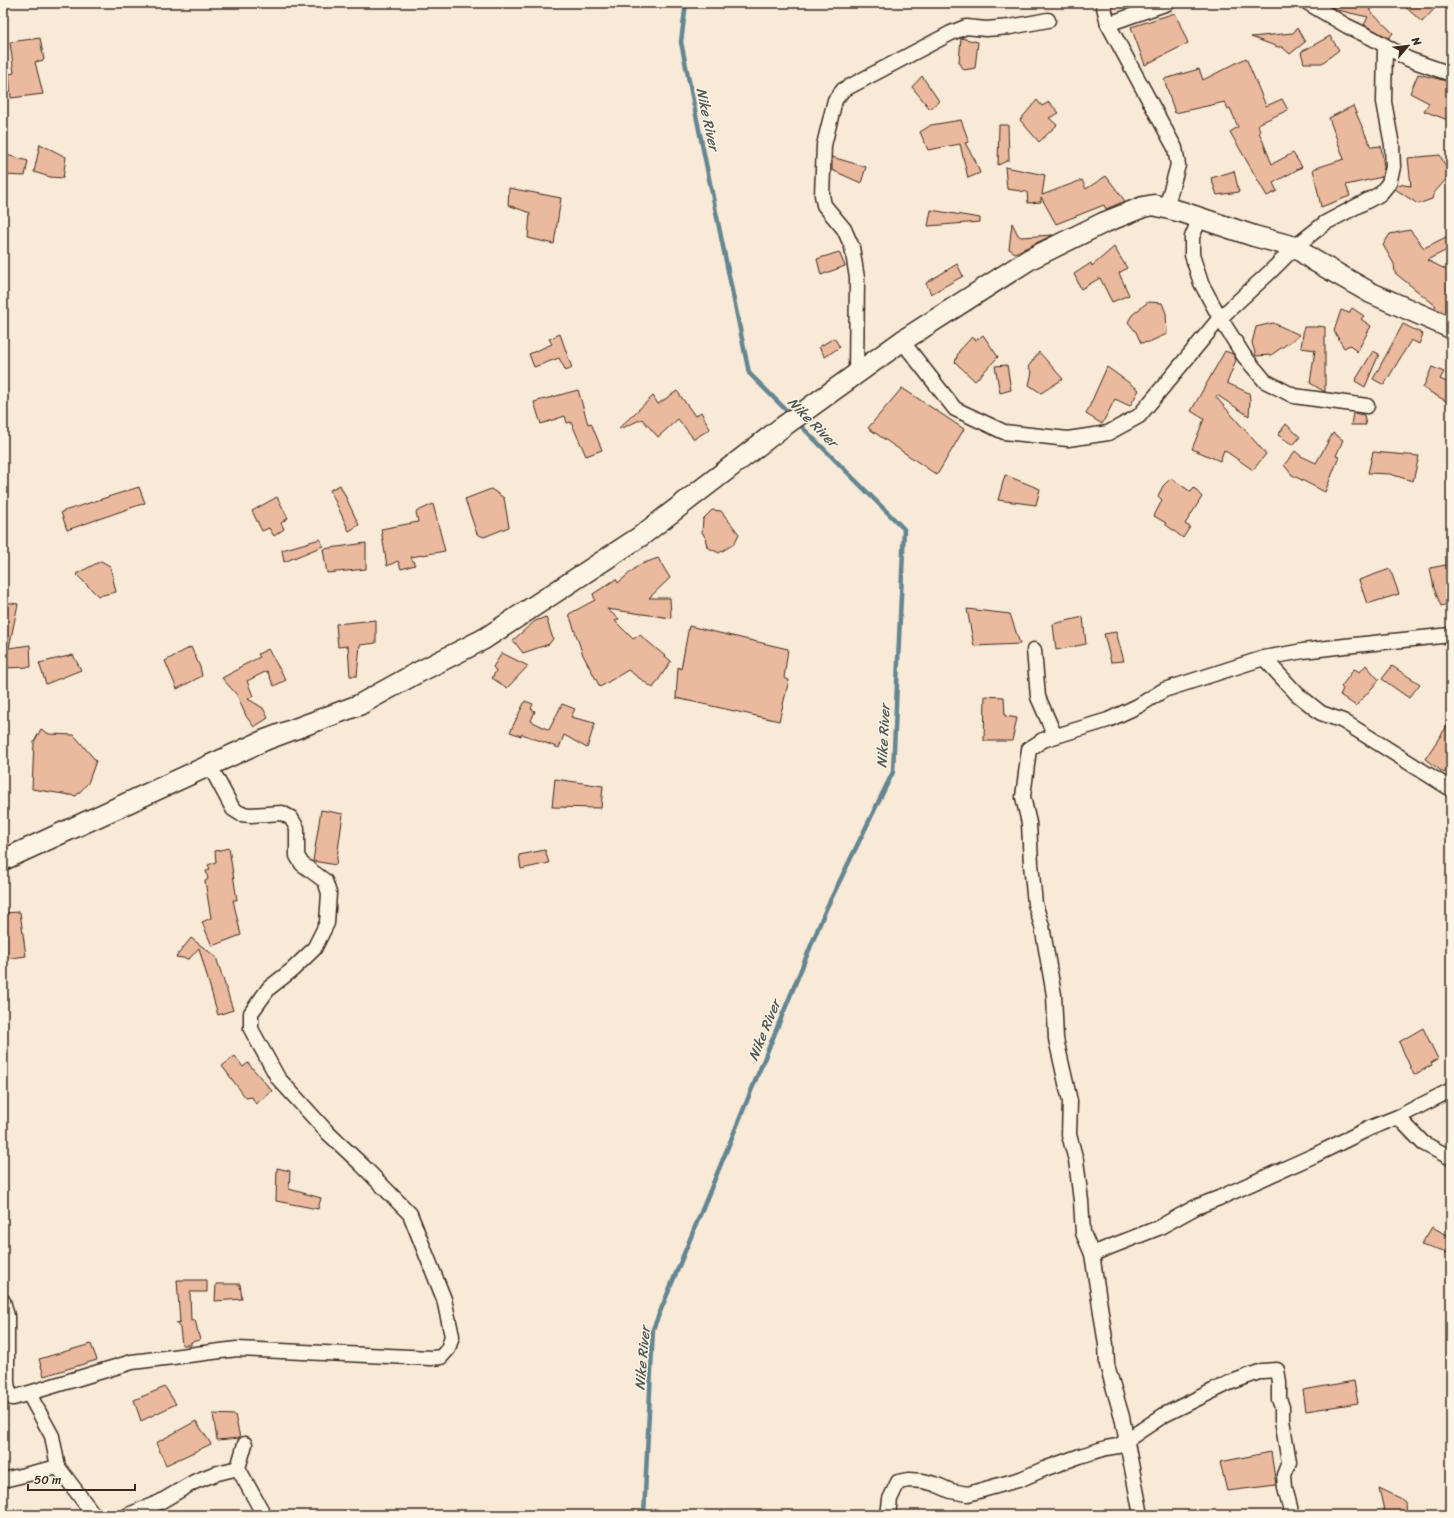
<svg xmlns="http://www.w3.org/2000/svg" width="1454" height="1518" viewBox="0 0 1454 1518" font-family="Sriracha,sans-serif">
	<rect width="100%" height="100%" fill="#f9e9d7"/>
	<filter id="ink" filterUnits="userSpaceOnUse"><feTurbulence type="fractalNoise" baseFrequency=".025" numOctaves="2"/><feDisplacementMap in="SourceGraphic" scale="8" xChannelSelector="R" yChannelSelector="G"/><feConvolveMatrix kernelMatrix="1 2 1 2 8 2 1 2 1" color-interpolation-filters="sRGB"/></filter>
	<g filter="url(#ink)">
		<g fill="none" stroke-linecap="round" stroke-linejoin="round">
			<g stroke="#638691" stroke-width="4.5">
				<path d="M 686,3 L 681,42 L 749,373 L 791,415"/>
				<path d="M 644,1515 L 653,1329 L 826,909 L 893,772 L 904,529 L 797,422"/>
			</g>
		</g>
		<g fill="#ebb99d" stroke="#3b2a1e">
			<path d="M 1328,3 L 1382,3 L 1369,10 L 1393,33 L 1389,38 L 1364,25 L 1368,17 L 1337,10 L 1328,5 Z"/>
			<path d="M 1401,3 L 1440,3 L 1422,22 Z"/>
			<path d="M 1175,13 L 1188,43 L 1145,65 L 1131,27 Z"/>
			<path d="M 1297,28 L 1305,42 L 1290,54 L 1282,47 L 1278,47 L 1251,37 L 1293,33 Z"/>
			<path d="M 1330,36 L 1339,50 L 1322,63 L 1304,63 L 1301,52 Z"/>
			<path d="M 40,38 L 44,60 L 35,62 L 43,94 L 11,98 L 9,74 L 14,73 L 10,42 Z"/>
			<path d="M 961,38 L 978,42 L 975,68 L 964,70 L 959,62 Z"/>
			<path d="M 1246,58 L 1266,106 L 1282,99 L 1288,110 L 1258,124 L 1260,132 L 1259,132 L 1272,164 L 1293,153 L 1302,167 L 1273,183 L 1277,191 L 1267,196 L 1230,132 L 1238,127 L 1230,108 L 1228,109 L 1225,102 L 1175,113 L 1164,79 L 1199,69 L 1203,80 Z"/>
			<path d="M 1418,74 L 1451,82 L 1451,111 L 1448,120 L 1424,111 L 1429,103 L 1410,93 Z"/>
			<path d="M 922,76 L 939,101 L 930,109 L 912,87 Z"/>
			<path d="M 1037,100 L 1042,106 L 1049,102 L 1059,113 L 1049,118 L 1057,125 L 1039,142 L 1020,120 Z"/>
			<path d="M 1353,106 L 1371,147 L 1381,146 L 1384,167 L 1382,177 L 1346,185 L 1350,196 L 1321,207 L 1313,169 L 1344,159 L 1329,118 Z"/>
			<path d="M 961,120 L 969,142 L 965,143 L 975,160 L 980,173 L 968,178 L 960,144 L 928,150 L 920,132 L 931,125 Z"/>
			<path d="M 999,125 L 1008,125 L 1009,160 L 998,165 Z"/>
			<path d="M 40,144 L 66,157 L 63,178 L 50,177 L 34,172 Z"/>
			<path d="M 3,154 L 28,161 L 25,176 L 3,175 Z"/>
			<path d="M 1440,155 L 1450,175 L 1434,193 L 1432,199 L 1418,204 L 1395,189 L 1397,184 L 1411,186 L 1408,158 Z"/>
			<path d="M 832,157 L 866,167 L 861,183 L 832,170 Z"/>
			<path d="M 1005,167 L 1045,175 L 1042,195 L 1082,180 L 1086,189 L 1106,176 L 1125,201 L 1106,209 L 1104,205 L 1056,224 L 1041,197 L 1041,202 L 1028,203 L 1027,192 L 1007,189 Z"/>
			<path d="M 1234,171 L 1239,192 L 1217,195 L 1211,178 Z"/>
			<path d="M 509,188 L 561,198 L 554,244 L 528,238 L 530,213 L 508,205 Z"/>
			<path d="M 931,210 L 980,218 L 980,222 L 928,226 Z"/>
			<path d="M 1012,223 L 1018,235 L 1021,237 L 1053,235 L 1015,253 L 1009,249 Z"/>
			<path d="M 1410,230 L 1424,248 L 1446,237 L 1451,244 L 1451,248 L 1427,260 L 1451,272 L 1451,312 L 1450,315 L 1434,308 L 1436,306 L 1395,273 L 1394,264 L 1383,245 L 1390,234 Z"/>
			<path d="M 1114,247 L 1127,268 L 1119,273 L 1129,295 L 1112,302 L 1100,278 L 1081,289 L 1074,274 L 1091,263 L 1092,266 Z"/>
			<path d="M 839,252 L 845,266 L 821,275 L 817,259 Z"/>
			<path d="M 957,264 L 963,276 L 931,294 L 926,283 Z"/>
			<path d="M 1148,302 L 1162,303 L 1166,313 L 1167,334 L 1149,342 L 1141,343 L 1136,332 L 1128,322 L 1132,315 Z"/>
			<path d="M 1352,308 L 1364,316 L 1361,319 L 1371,326 L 1357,352 L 1350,345 L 1344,348 L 1334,331 L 1341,310 L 1349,313 Z"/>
			<path d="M 1273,323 L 1300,335 L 1271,355 L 1256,356 L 1252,343 L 1256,327 Z"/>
			<path d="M 1403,324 L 1423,334 L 1419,344 L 1411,340 L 1384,385 L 1373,379 Z"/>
			<path d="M 1318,326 L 1325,327 L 1325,392 L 1310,383 L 1315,350 L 1301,348 L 1304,327 L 1318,327 Z"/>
			<path d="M 560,334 L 572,368 L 566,371 L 559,358 L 534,367 L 529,354 L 552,344 L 549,339 Z"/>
			<path d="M 983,335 L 998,357 L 975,381 L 955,362 L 959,351 L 972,337 L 976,340 Z"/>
			<path d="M 834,338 L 840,347 L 825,357 L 819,347 Z"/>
			<path d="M 1225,351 L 1233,354 L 1236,360 L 1227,383 L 1249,393 L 1250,400 L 1249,416 L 1217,395 L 1216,397 L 1266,454 L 1253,470 L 1224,450 L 1220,461 L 1192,449 L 1204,419 L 1191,411 Z"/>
			<path d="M 1373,351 L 1379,354 L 1365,387 L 1355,381 Z"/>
			<path d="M 1039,352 L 1063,379 L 1041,393 L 1029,385 L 1032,372 L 1028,367 Z"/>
			<path d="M 1007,365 L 1011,390 L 1000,393 L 995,366 Z"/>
			<path d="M 1107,367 L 1139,390 L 1130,406 L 1115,399 L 1102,424 L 1086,414 Z"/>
			<path d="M 1432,367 L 1444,372 L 1440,379 L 1451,384 L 1451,404 L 1423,388 Z"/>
			<path d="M 902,388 L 964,429 L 937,475 L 868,428 Z"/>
			<path d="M 578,390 L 588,424 L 591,423 L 602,450 L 586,456 L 571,422 L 567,423 L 565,416 L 541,424 L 534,402 Z"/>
			<path d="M 677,391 L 695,416 L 701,412 L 710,429 L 694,439 L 678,419 L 658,437 L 642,419 L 620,429 L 619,428 L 653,396 L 658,404 Z"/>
			<path d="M 1353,413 L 1364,415 L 1366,425 L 1351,425 Z"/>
			<path d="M 1286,424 L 1300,437 L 1293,445 L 1278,435 Z"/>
			<path d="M 1333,433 L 1343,440 L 1336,456 L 1339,457 L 1325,492 L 1292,475 L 1284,465 L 1295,451 L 1301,456 L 1316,463 Z"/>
			<path d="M 1373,452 L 1419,456 L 1413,481 L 1390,474 L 1368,473 Z"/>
			<path d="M 1005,475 L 1040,489 L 1036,505 L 998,500 Z"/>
			<path d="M 1171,478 L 1191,492 L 1194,488 L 1202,497 L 1185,524 L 1190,527 L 1183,538 L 1165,524 L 1166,523 L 1154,516 L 1162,500 L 1158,496 L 1163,486 Z"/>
			<path d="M 340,485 L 359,525 L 349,531 L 330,490 Z"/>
			<path d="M 139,487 L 145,503 L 67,530 L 61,512 Z"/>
			<path d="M 491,489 L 504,498 L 509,527 L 484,537 L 477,534 L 465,499 Z"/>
			<path d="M 277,497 L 288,518 L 281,523 L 284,529 L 274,536 L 269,528 L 262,531 L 252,511 Z"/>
			<path d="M 433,504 L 445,551 L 411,557 L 415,565 L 401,569 L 398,561 L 387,566 L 381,529 L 418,522 L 416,512 Z"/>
			<path d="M 712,510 L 721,511 L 739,534 L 734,544 L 719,553 L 707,547 L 705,537 L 702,532 L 703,519 Z"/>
			<path d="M 320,539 L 323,546 L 284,562 L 282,550 Z"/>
			<path d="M 366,543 L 366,569 L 327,573 L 323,549 Z"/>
			<path d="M 658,558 L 670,578 L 649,598 L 670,598 L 671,618 L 607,609 L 619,619 L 615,621 L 633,639 L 640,635 L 671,661 L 653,688 L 628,670 L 600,687 L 583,655 L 569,614 L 595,600 L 593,594 L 616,579 L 618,583 L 639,565 Z"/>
			<path d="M 101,561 L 110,566 L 116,592 L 98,596 L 76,574 Z"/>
			<path d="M 1451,564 L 1451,603 L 1441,606 L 1434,588 L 1430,568 Z"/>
			<path d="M 1390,569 L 1399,594 L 1367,604 L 1359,580 Z"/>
			<path d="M 3,602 L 18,604 L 9,648 L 30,645 L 31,667 L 3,668 Z"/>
			<path d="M 967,609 L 1010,614 L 1020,644 L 974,646 Z"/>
			<path d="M 546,617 L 553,639 L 549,644 L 523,653 L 513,640 L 535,621 Z"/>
			<path d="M 1083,617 L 1086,644 L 1056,650 L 1053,624 Z"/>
			<path d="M 376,620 L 376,643 L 360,645 L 357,676 L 350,676 L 348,646 L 338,647 L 336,624 Z"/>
			<path d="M 689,626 L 788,649 L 784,678 L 789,680 L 779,721 L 676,698 L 678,667 L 681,669 Z"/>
			<path d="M 1116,632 L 1124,661 L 1111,662 L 1104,634 Z"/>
			<path d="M 191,647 L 200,667 L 202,676 L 177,689 L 165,661 Z"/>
			<path d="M 268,649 L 286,680 L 274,686 L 267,671 L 247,681 L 253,696 L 248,699 L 263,708 L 268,718 L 254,727 L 246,716 L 237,695 L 222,678 L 239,669 L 238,668 L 260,657 L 258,654 Z"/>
			<path d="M 502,653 L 528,666 L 507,688 L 492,678 L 496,671 L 493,667 Z"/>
			<path d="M 73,655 L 81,670 L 46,684 L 39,663 Z"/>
			<path d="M 1366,665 L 1379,680 L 1356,706 L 1340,695 L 1343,689 L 1341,687 L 1354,669 L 1360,672 Z"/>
			<path d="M 1392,666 L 1420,684 L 1409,698 L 1382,679 Z"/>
			<path d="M 985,696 L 1004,697 L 1005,716 L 1017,718 L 1012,741 L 984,741 Z"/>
			<path d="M 525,701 L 533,704 L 531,709 L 535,711 L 531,721 L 549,730 L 562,704 L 575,709 L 571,717 L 595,723 L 587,748 L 564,735 L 559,748 L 522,734 L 521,736 L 510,732 Z"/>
			<path d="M 1451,720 L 1451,763 L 1444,773 L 1425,759 Z"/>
			<path d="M 41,729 L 49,734 L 74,735 L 96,761 L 88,783 L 76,796 L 32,789 L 34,742 Z"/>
			<path d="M 555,779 L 603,786 L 601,808 L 552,807 Z"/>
			<path d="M 321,810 L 343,814 L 336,865 L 313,861 Z"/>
			<path d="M 229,848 L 237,900 L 233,900 L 241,935 L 212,946 L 202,922 L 211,918 L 205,881 L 208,879 L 206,871 L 210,869 L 208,865 L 216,862 L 215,851 Z"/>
			<path d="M 545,850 L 549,863 L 521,869 L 519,855 Z"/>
			<path d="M 20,912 L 26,956 L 5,959 L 3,944 L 3,913 Z"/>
			<path d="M 191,938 L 216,957 L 233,1010 L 218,1015 L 199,948 L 189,959 L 176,957 Z"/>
			<path d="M 1423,1028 L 1438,1059 L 1431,1063 L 1432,1065 L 1414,1075 L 1399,1042 Z"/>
			<path d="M 235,1056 L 243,1067 L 248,1063 L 272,1091 L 256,1104 L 252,1097 L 246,1098 L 222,1066 Z"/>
			<path d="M 277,1168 L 290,1171 L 289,1189 L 321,1198 L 318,1209 L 276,1201 Z"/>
			<path d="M 1432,1227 L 1451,1237 L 1451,1254 L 1421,1245 Z"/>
			<path d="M 177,1280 L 207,1280 L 207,1292 L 190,1292 L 191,1321 L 195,1320 L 200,1340 L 191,1342 L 191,1345 L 182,1345 L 180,1328 L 176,1323 L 180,1322 Z"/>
			<path d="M 216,1284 L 240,1284 L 242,1299 L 215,1301 Z"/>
			<path d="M 91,1344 L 97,1360 L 44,1376 L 39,1359 Z"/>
			<path d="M 1354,1381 L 1358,1403 L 1306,1411 L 1303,1390 Z"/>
			<path d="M 165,1387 L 176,1404 L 141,1421 L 134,1400 Z"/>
			<path d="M 213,1414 L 235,1415 L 240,1438 L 217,1440 Z"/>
			<path d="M 196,1421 L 211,1444 L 166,1465 L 156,1443 Z"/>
			<path d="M 1271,1452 L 1276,1485 L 1227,1491 L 1220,1462 Z"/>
			<path d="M 1379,1488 L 1400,1498 L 1405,1502 L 1406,1515 L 1385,1515 Z"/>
		</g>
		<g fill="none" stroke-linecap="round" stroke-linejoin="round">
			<g stroke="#3b2a1e" stroke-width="17">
				<g id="street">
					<path d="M 1103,3 L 1108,24 L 1175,148 L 1178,165 L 1166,208"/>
					<path d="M 1308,3 L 1347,26 L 1372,38 L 1408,59 L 1451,74"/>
					<path d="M 1108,24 L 1168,3"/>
					<path d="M 1200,218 L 1192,237 L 1192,255 L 1201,283 L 1220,318 L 1244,356 L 1265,381 L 1294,396 L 1367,406"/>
					<path d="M 902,341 L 955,409 L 1004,432 L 1068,439 L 1108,433 L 1139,416 L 1220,318 L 1270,272 L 1295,247 L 1325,223 L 1380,194 L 1389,183 L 1393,167 L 1392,145 L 1384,102 L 1385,47"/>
					<path d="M 856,375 L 857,278 L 852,247 L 844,229 L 824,205 L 822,195 L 824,145 L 835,100 L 843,90 L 951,33 L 966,27 L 986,29 L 1010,27 L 1048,20"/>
					<path d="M 1034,650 L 1038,697 L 1055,736"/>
					<path d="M 1264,658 L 1297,694 L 1321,713 L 1343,721 L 1451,789"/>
					<path d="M 1398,1117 L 1423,1143 L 1451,1158"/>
					<path d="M 1092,1254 L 1158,1228 L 1196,1207 L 1219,1198 L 1313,1156 L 1370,1128 L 1398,1117 L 1451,1090"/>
					<path d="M 3,1301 L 7,1316 L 7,1383 L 9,1392 L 13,1398 L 132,1362 L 237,1349 L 431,1358 L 441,1357 L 448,1349 L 452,1336 L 444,1299 L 410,1214 L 362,1165 L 328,1133 L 278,1078 L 251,1029 L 251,1013 L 269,988 L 292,970 L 314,949 L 327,923 L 329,893 L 325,881 L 302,864 L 297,856 L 297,828 L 291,818 L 282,813 L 251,815 L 241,814 L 233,809 L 210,766"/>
					<path d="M 29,1394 L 52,1436 L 58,1467 L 94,1515"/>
					<path d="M 245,1444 L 238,1468 L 264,1515"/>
					<path d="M 3,1480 L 58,1467"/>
					<path d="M 128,1515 L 160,1502 L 194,1482 L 214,1474 L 238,1468"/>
					<path d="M 888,1515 L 890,1499 L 898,1482 L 909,1480 L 923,1481 L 935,1484 L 951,1491 L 968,1494 L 1021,1479 L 1044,1469 L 1080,1456 L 1106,1448 L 1118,1446 L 1164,1415 L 1229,1383 L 1262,1371 L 1277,1370 L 1279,1382 L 1279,1399 L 1282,1407 L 1282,1420 L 1289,1462 L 1284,1475 L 1285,1488 L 1292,1515"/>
					<path d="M 1141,1515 L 1122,1417 L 1107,1365 L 1106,1345 L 1092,1254 L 1083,1233 L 1081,1201 L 1076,1160 L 1069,1135 L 1070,1101 L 1056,1039 L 1054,995 L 1042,926 L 1035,904 L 1031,864 L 1029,823 L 1023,797 L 1029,749 L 1043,740 L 1108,720 L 1138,706 L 1164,690 L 1264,658 L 1303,651 L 1345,646 L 1451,635"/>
				</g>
			</g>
			<g stroke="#3b2a1e" stroke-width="23">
				<path id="secondary" d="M 3,860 L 265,740 L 359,705 L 413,675 L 484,639 L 641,536 L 781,428 L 902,341 L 1030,259 L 1103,223 L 1143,207 L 1154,205 L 1182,212 L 1254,236 L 1295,247 L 1313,260 L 1371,293 L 1451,328"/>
			</g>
			<use href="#street" stroke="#fcf5e5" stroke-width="14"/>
			<use href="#secondary" stroke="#fcf5e5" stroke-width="20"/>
		</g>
	</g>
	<g text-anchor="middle" stroke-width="3" stroke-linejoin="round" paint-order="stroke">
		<g font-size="14" font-style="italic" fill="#4f5857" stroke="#fcf5e5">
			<text transform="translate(708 119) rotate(78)" y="5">Nike River</text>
			<text transform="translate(813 422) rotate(45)" y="5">Nike River</text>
			<text transform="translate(883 736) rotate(-87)" y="5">Nike River</text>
			<text transform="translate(764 1030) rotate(-68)" y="5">Nike River</text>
			<text transform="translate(642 1358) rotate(-85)" y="5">Nike River</text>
		</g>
	</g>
	<rect width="1454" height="1518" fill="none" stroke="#fcf5e5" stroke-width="16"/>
	<rect x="8" y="8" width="1438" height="1502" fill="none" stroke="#3b2a1e" stroke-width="1.5" filter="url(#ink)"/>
	<g transform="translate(1408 46) rotate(62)" stroke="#fcf5e5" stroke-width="3" paint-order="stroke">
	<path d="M0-3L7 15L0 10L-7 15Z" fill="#3b2a1e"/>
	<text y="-6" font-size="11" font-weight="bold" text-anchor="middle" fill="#3b2a1e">N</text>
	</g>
	<path d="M28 1484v6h107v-6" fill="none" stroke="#3b2a1e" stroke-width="2"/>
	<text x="34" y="1484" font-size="12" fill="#3b2a1e" stroke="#fcf5e5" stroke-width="3" paint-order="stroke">50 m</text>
</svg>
